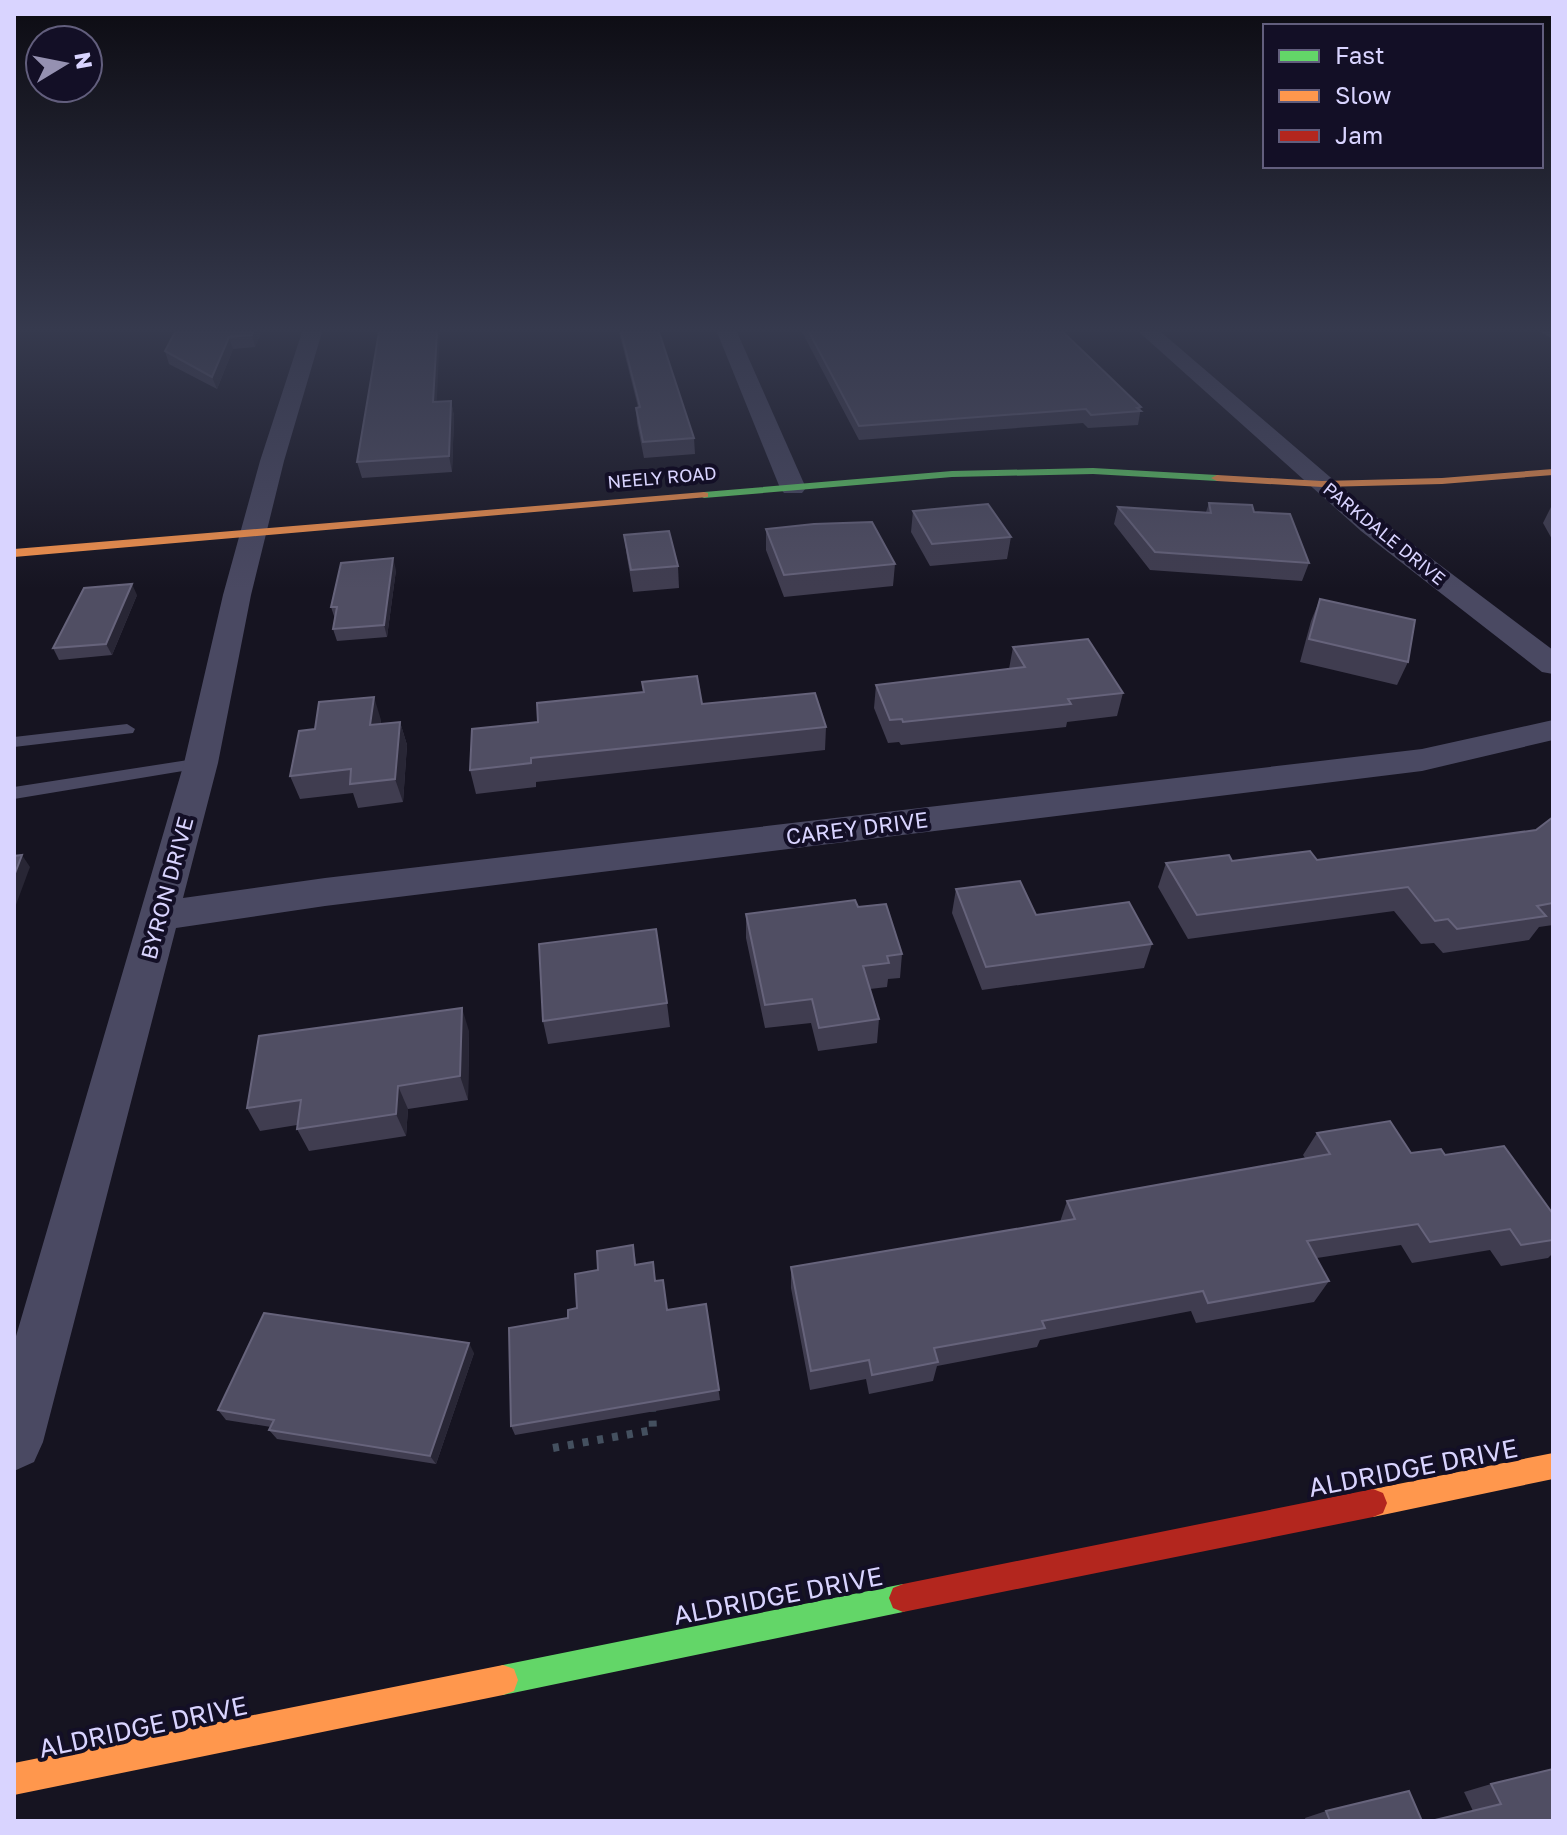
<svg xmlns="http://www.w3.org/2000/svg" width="1567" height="1835" viewBox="0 0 1567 1835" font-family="'Golos Text',sans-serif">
	<rect width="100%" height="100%" fill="#161421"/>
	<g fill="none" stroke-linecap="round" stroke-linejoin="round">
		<path stroke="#44505f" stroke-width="8" stroke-dasharray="6 9" stroke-linecap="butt" d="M 553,1448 L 653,1430 L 652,1408"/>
		<g fill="#4a4962" fill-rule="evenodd">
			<path d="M 127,724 L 135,729 L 133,733 L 14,747 L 14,737 Z"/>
			<path d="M 201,758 L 207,759 L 210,763 L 207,767 L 14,799 L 14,787 Z"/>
		</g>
		<g fill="#4a4962" fill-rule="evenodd">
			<path d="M 302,332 L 322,332 L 284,461 L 251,595 L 218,763 L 183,898 L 325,878 L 1422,749 L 1553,720 L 1553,740 L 1422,771 L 325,906 L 176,928 L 43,1442 L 34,1462 L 14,1471 L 14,1343 L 184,763 L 223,595 L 260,461 Z"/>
			<path d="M 717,332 L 737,332 L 806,488 L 802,493 L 784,493 L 780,488 Z"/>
			<path d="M 1139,332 L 1161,332 L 1379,519 L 1553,650 L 1553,674 L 1542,672 L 1361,531 Z"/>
			<path d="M 1541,332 L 1553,332 L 1553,339 Z"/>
		</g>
		<g fill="#63d668" fill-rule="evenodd">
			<path d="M 1093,468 L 1217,475 L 1223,478 L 1217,481 L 1093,474 L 952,477 L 704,498 L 698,495 L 704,492 L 952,471 Z"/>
			<path d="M 903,1584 L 913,1588 L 917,1598 L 913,1608 L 903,1612 L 503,1695 L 492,1691 L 488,1680 L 492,1669 L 503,1665 Z"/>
		</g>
		<g fill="#ff974d" fill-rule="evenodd">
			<path d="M 1553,469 L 1553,475 L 1442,484 L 1322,487 L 1217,481 L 1211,478 L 1217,475 L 1322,481 L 1442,478 Z"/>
			<path d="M 704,492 L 708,493 L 708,497 L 14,557 L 14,549 Z"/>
			<path d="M 1553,1453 L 1553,1479 L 1373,1517 L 1363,1513 L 1359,1503 L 1363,1493 L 1373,1489 Z"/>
			<path d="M 503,1665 L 514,1669 L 518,1680 L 514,1691 L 503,1695 L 14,1795 L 14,1763 Z"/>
		</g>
		<path fill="#b3261e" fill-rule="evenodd" d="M 1373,1489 L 1383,1493 L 1387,1503 L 1383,1513 L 1373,1517 L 903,1612 L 893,1608 L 889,1598 L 893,1588 L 903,1584 Z"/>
	</g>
	<g fill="#403d50">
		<path d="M 175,332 L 261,332 L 255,347 L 233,349 L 217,389 L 169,364 L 165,351 Z"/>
		<path d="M 619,332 L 659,332 L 694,438 L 695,454 L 644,458 L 637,423 L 636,408 L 638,407 Z"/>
		<path d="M 802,332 L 1063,332 L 1141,407 L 1138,425 L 1088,428 L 1083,423 L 859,440 Z"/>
		<path d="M 451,401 L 454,416 L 452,472 L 362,478 L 357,462 L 437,402 Z"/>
		<path d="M 1209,503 L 1254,512 L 1309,563 L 1302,581 L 1150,570 L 1114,524 L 1118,507 L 1206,512 Z"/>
		<path d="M 1553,503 L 1553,541 L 1543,523 Z"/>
		<path d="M 913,511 L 1011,537 L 1007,559 L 930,566 L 911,532 Z"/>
		<path d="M 766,529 L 895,564 L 893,586 L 784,597 L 766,550 Z"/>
		<path d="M 624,535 L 678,566 L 679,588 L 633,592 L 627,557 Z"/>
		<path d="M 396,570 L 387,637 L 337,641 L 333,629 L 335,619 L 331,607 Z"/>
		<path d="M 137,595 L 112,655 L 59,660 L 53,648 Z"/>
		<path d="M 1320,599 L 1408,662 L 1397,685 L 1300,662 L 1311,621 Z"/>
		<path d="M 1013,647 L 1123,693 L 1117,716 L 1067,722 L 1066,727 L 901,745 L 899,742 L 888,743 L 874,708 L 876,685 L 1009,669 Z"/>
		<path d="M 702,704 L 826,727 L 825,750 L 536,782 L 536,787 L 476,794 L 470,770 Z"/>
		<path d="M 381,720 L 381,724 L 400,722 L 407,745 L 403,802 L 358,808 L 353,793 L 300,799 L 290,776 Z"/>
		<path d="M 1553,817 L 1553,925 L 1539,927 L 1529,940 L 1443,953 L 1434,943 L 1421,944 L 1394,911 L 1188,939 L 1158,887 L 1166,863 L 1317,860 L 1536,830 Z"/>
		<path d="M 956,889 L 1036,915 L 1152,944 L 1144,968 L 982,990 L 952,913 Z"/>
		<path d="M 858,907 L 902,954 L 900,978 L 888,979 L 887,987 L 870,989 L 879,1019 L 877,1043 L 818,1051 L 811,1023 L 765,1028 L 746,938 L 746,914 Z"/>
		<path d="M 667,1003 L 670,1027 L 548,1044 L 543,1021 Z"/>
		<path d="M 469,1031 L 468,1100 L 408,1109 L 406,1136 L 309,1151 L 297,1129 L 297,1125 L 260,1131 L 247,1108 Z"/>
		<path d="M 1317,1133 L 1411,1153 L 1445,1155 L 1553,1214 L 1553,1253 L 1548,1258 L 1501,1266 L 1490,1250 L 1412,1263 L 1401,1245 L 1317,1258 L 1329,1281 L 1314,1302 L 1196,1323 L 1191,1311 L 1040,1340 L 1037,1347 L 937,1366 L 933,1381 L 869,1394 L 866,1379 L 810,1390 L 791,1288 L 791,1267 L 1060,1222 L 1067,1201 L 1305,1158 L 1303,1155 Z"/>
		<path d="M 635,1256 L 636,1265 L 656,1281 L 667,1310 L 706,1304 L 720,1400 L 515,1435 L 511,1426 L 568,1318 L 577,1308 L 598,1270 Z"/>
		<path d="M 474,1353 L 436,1464 L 277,1439 L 269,1430 L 271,1427 L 226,1420 L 218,1410 Z"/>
		<path d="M 1491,1784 L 1553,1821 L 1473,1811 L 1464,1792 Z"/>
		<path d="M 1326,1811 L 1422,1821 L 1306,1821 L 1305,1818 Z"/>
	</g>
	<g fill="#282635">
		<path d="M 253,332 L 261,332 L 255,347 L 252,335 Z"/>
		<path d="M 437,332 L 440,332 L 436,418 L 433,402 Z"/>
		<path d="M 229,337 L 233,349 L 217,389 L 212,377 Z"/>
		<path d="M 451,401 L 454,416 L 452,472 L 449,456 Z"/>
		<path d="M 393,558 L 396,570 L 387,637 L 384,625 Z"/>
		<path d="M 132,584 L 137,595 L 112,655 L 106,644 Z"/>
		<path d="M 374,697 L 381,720 L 378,748 L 370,725 Z"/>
		<path d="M 400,722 L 407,745 L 403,802 L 395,779 Z"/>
		<path d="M 22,855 L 30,867 L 14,910 L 14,876 Z"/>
		<path d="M 462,1008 L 469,1031 L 468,1100 L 460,1076 Z"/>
		<path d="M 398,1086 L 408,1109 L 406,1136 L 396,1114 Z"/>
		<path d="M 469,1343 L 474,1353 L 436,1464 L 430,1456 Z"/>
	</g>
	<g fill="#504e63" stroke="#66637b" stroke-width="2">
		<path d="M 175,332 L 253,332 L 252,335 L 229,337 L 212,377 L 165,351 Z"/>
		<path d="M 379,332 L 437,332 L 433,402 L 451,401 L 449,456 L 357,462 Z"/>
		<path d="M 621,332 L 659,332 L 694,438 L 643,442 L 636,408 L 640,407 Z"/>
		<path d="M 809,332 L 1063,332 L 1141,407 L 1137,408 L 1141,411 L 1091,415 L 1086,409 L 859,426 Z"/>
		<path d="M 1209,503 L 1252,505 L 1254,512 L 1290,514 L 1309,563 L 1155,552 L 1118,507 L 1211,513 Z"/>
		<path d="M 988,504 L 1011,537 L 932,544 L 913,511 Z"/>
		<path d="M 872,522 L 895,564 L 784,575 L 766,529 L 814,524 Z"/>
		<path d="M 669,531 L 678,566 L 631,570 L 624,535 Z"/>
		<path d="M 393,558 L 384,625 L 333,629 L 337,607 L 331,607 L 341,563 Z"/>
		<path d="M 132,584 L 106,644 L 53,648 L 84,588 Z"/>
		<path d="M 1320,599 L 1415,620 L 1408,662 L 1309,639 Z"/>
		<path d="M 1088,639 L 1123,693 L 1068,699 L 1071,704 L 903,722 L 902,719 L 890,720 L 876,685 L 1025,667 L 1013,647 Z"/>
		<path d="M 697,676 L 702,704 L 815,693 L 826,727 L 531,758 L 531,763 L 470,770 L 472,729 L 538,722 L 537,703 L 644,692 L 642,682 Z"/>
		<path d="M 374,697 L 370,725 L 400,722 L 395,779 L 350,784 L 351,769 L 290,776 L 299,731 L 315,729 L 319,702 Z"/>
		<path d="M 1553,817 L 1553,903 L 1537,906 L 1546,916 L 1457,929 L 1448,919 L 1435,921 L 1408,887 L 1197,915 L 1166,863 L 1229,855 L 1232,861 L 1310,851 L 1317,860 L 1536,830 Z"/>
		<path d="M 22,855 L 14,876 L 14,856 Z"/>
		<path d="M 1020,881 L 1036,915 L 1129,902 L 1152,944 L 986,967 L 956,889 Z"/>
		<path d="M 855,900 L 858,907 L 886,904 L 902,954 L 887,956 L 889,963 L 863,966 L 879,1019 L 819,1028 L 812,999 L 765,1005 L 746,914 Z"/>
		<path d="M 656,929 L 667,1003 L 543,1021 L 539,944 Z"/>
		<path d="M 462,1008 L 460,1076 L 398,1086 L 396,1114 L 297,1129 L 301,1100 L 247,1108 L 259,1036 Z"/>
		<path d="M 1390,1121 L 1411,1153 L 1441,1149 L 1445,1155 L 1504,1146 L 1553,1214 L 1553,1240 L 1521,1245 L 1510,1229 L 1430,1242 L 1418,1224 L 1307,1241 L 1329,1281 L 1208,1303 L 1203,1291 L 1042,1321 L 1045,1328 L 934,1348 L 938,1362 L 872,1375 L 869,1360 L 811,1371 L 791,1267 L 1075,1219 L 1067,1201 L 1330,1154 L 1317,1133 Z"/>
		<path d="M 633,1245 L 635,1265 L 653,1262 L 655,1281 L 663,1280 L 667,1310 L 706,1304 L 719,1390 L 511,1426 L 509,1328 L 568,1318 L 568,1310 L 577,1308 L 575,1274 L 598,1270 L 597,1251 Z"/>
		<path d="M 264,1313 L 469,1343 L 430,1456 L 269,1430 L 274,1420 L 218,1410 Z"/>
		<path d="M 1553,1769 L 1553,1821 L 1431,1821 L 1501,1804 L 1491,1784 Z"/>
		<path d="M 1409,1791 L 1422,1821 L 1330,1821 L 1326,1811 Z"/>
	</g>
	<linearGradient id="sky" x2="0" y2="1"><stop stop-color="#0c0b12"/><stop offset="0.56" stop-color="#363a4e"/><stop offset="1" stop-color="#363a4e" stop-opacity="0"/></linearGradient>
	<rect width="1567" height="589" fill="url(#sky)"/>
	<g text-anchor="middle" stroke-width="8" stroke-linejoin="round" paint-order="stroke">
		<g font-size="18" fill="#d9d4ff" stroke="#130f26">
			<text transform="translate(662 478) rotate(-5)" y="6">NEELY ROAD</text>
			<text transform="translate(1384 534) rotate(39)" y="6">PARKDALE DRIVE</text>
		</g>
		<g font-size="22" fill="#d9d4ff" stroke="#130f26">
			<text transform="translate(857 828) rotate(-7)" y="8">CAREY DRIVE</text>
			<text transform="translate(167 888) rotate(-75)" y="8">BYRON DRIVE</text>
		</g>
		<g font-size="26" fill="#d9d4ff" stroke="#130f26">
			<text transform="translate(1413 1468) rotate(-11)" y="9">ALDRIDGE DRIVE</text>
			<text transform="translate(778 1596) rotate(-11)" y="9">ALDRIDGE DRIVE</text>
			<text transform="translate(143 1727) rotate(-12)" y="9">ALDRIDGE DRIVE</text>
		</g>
	</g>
	<rect width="1567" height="1835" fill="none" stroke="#d9d4ff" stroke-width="32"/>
	<rect x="1263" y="24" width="280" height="144" fill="#130f26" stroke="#625e7d" stroke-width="2"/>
	<rect x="1279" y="50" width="40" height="12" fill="#63d668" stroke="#625e7d" stroke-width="2"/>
	<text x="1335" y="64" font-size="24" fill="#d9d4ff">Fast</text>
	<rect x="1279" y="90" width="40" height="12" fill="#ff974d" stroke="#625e7d" stroke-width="2"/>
	<text x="1335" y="104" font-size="24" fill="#d9d4ff">Slow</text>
	<rect x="1279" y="130" width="40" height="12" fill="#b3261e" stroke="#625e7d" stroke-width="2"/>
	<text x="1335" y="144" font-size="24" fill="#d9d4ff">Jam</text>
	<g transform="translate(64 64) rotate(80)"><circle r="38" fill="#130f26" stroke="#625e7d" stroke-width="2"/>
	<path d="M0-6L14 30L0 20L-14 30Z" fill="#9591b1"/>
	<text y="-12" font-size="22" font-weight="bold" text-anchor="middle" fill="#d9d4ff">N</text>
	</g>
</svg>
